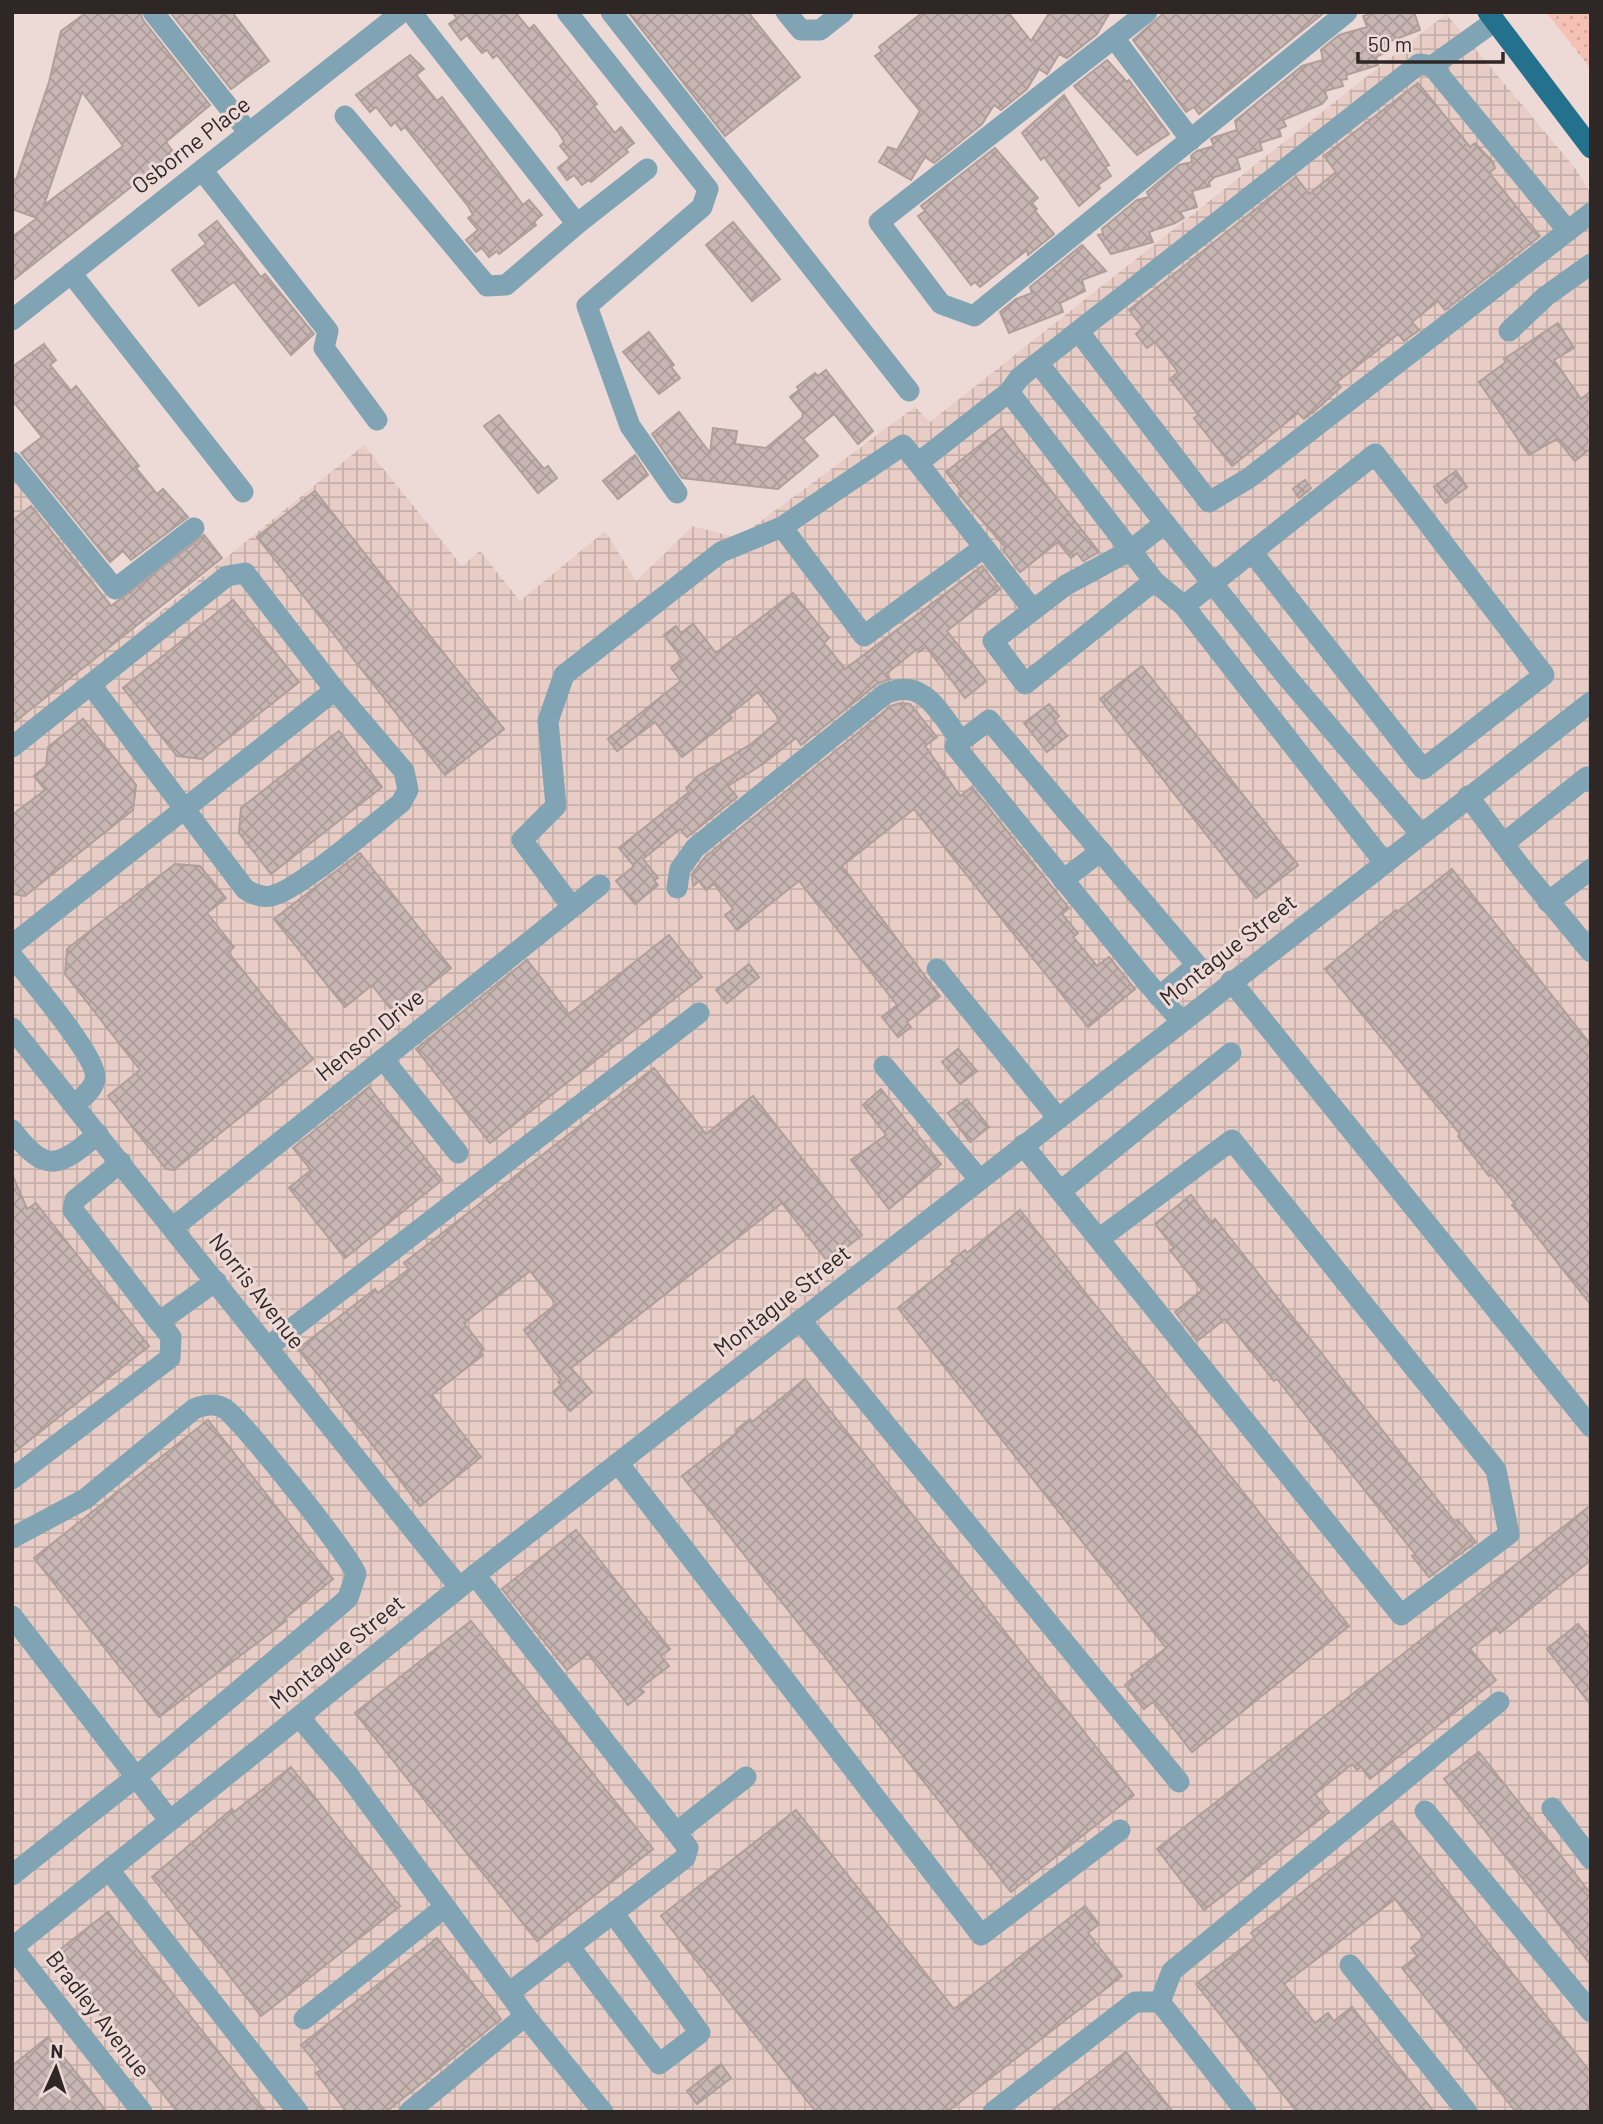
<svg xmlns="http://www.w3.org/2000/svg" width="1603" height="2124" viewBox="0 0 1603 2124" font-family="Barlow,sans-serif">
	<defs>
		<pattern id="industrial-grid" width="8" height="8" patternUnits="userSpaceOnUse" patternTransform="scale(1.75)"><rect width="8" height="8" fill="#e7cdc6"/><path d="M0 4h8M4 0v8" fill="none" stroke="#c6b0aa"/></pattern>
		<pattern id="grass-dots" width="8" height="8" patternUnits="userSpaceOnUse" patternTransform="scale(1.75)"><rect width="8" height="8" fill="#f5c1b5"/><path d="M2 2h.1M6 6h.1" fill="none" stroke="#d2a69c" stroke-width="1.8" stroke-linecap="round"/></pattern>
		<pattern id="building-cross-hatch" width="8" height="8" patternUnits="userSpaceOnUse" patternTransform="scale(1.75)"><rect width="8" height="8" fill="#c8b6b2"/><path d="M0 0l8 8M0 8l8-8" fill="none" stroke="#ac9c99"/></pattern>
	</defs>
	<rect width="100%" height="100%" fill="#eddad6"/>
	<path fill="url(#industrial-grid)" d="M 1446,14 L 1575,168 L 1591,194 L 1591,2112 L 12,2112 L 12,476 L 135,632 L 364,445 L 462,566 L 480,551 L 520,601 L 605,531 L 636,581 L 693,526 L 738,538 L 915,407 L 930,422 Z"/>
	<path fill="url(#grass-dots)" d="M 1546,12 L 1591,12 L 1591,69 Z"/>
	<g fill="url(#building-cross-hatch)" stroke="#af9e9a" stroke-width="2" fill-rule="evenodd">
		<path d="M 87,12 L 140,12 L 143,20 L 210,105 L 166,142 L 174,153 L 12,281 L 12,237 L 37,218 L 12,209 L 12,178 L 16,180 L 49,82 L 61,31 ZM 82,92 L 123,146 L 44,205 Z"/>
		<path d="M 170,12 L 232,12 L 269,61 L 231,89 Z"/>
		<path d="M 452,12 L 515,12 L 529,29 L 534,25 L 597,104 L 594,106 L 615,133 L 621,127 L 634,143 L 626,149 L 628,152 L 591,182 L 589,180 L 582,185 L 574,175 L 567,180 L 558,168 L 570,158 L 560,146 L 564,142 L 559,133 L 497,55 L 493,58 L 487,50 L 482,53 L 467,35 L 461,40 L 449,24 L 457,18 Z"/>
		<path d="M 628,12 L 748,12 L 800,77 L 725,136 Z"/>
		<path d="M 923,12 L 1008,12 L 1031,41 L 1050,12 L 1110,12 L 1097,34 L 1067,58 L 1059,54 L 1047,74 L 1039,69 L 1027,89 L 1001,110 L 994,105 L 982,124 L 934,163 L 925,157 L 911,180 L 879,162 L 888,147 L 897,150 L 920,111 L 875,56 L 882,51 L 879,47 Z"/>
		<path d="M 1165,12 L 1325,12 L 1199,114 L 1194,107 L 1186,112 L 1133,40 Z"/>
		<path d="M 1374,12 L 1414,12 L 1420,30 L 1388,42 L 1390,50 L 1376,57 L 1378,65 L 1346,75 L 1347,79 L 1341,80 L 1343,86 L 1325,91 L 1327,98 L 1322,104 L 1283,120 L 1286,126 L 1279,129 L 1281,136 L 1260,143 L 1262,150 L 1237,158 L 1240,169 L 1215,177 L 1209,182 L 1210,186 L 1192,191 L 1197,207 L 1180,212 L 1184,218 L 1175,223 L 1149,232 L 1153,242 L 1111,254 L 1098,235 L 1103,234 L 1102,229 L 1137,200 L 1149,197 L 1147,192 L 1179,165 L 1192,162 L 1191,156 L 1197,151 L 1214,146 L 1211,139 L 1215,137 L 1237,130 L 1235,121 L 1302,66 L 1323,60 L 1321,50 L 1339,35 L 1367,27 L 1363,16 Z"/>
		<path d="M 410,55 L 424,69 L 416,75 L 437,101 L 442,97 L 523,205 L 529,200 L 542,215 L 534,222 L 536,225 L 499,254 L 497,251 L 489,257 L 482,248 L 476,252 L 466,240 L 478,230 L 468,218 L 473,215 L 468,206 L 405,127 L 401,130 L 395,122 L 391,126 L 376,107 L 370,112 L 356,95 Z"/>
		<path d="M 1107,60 L 1127,82 L 1129,80 L 1169,134 L 1137,155 L 1074,86 Z"/>
		<path d="M 1418,83 L 1470,147 L 1475,143 L 1493,162 L 1495,168 L 1489,173 L 1540,236 L 1445,310 L 1438,301 L 1412,322 L 1419,330 L 1404,341 L 1398,334 L 1337,382 L 1341,387 L 1318,408 L 1304,419 L 1298,413 L 1232,466 L 1194,418 L 1199,415 L 1170,379 L 1178,372 L 1155,342 L 1147,348 L 1136,334 L 1143,328 L 1129,310 L 1296,177 L 1309,194 L 1336,172 L 1324,156 Z"/>
		<path d="M 1064,95 L 1109,165 L 1105,167 L 1111,176 L 1098,185 L 1100,188 L 1079,206 L 1044,157 L 1041,160 L 1022,133 Z"/>
		<path d="M 995,148 L 1038,198 L 1032,203 L 1037,209 L 1035,211 L 1054,234 L 1028,255 L 1027,250 L 980,287 L 975,282 L 971,285 L 918,216 L 925,211 L 921,206 Z"/>
		<path d="M 217,221 L 261,277 L 265,274 L 314,334 L 291,355 L 234,282 L 199,306 L 172,270 L 206,244 L 199,235 Z"/>
		<path d="M 733,222 L 780,279 L 752,301 L 706,245 Z"/>
		<path d="M 1082,245 L 1106,271 L 1082,280 L 1085,291 L 1060,303 L 1063,312 L 1009,333 L 1000,312 L 1016,299 L 1032,293 L 1030,287 Z"/>
		<path d="M 1558,323 L 1574,348 L 1554,360 L 1581,399 L 1591,391 L 1591,448 L 1575,461 L 1557,439 L 1529,455 L 1479,382 L 1506,362 L 1504,359 Z"/>
		<path d="M 649,332 L 674,365 L 671,367 L 680,378 L 659,394 L 623,352 Z"/>
		<path d="M 44,344 L 56,360 L 50,365 L 71,391 L 76,386 L 139,466 L 136,468 L 157,494 L 163,489 L 188,517 L 131,560 L 123,551 L 110,562 L 21,453 L 42,437 L 12,400 L 12,367 Z"/>
		<path d="M 826,370 L 873,431 L 858,444 L 834,414 L 803,439 L 818,456 L 778,489 L 682,478 L 652,434 L 679,412 L 710,453 L 713,428 L 737,431 L 735,444 L 766,448 L 802,418 L 803,413 L 790,397 L 799,390 L 797,387 L 815,373 L 818,376 Z"/>
		<path d="M 499,415 L 544,469 L 548,466 L 557,478 L 538,493 L 484,426 Z"/>
		<path d="M 1002,428 L 1099,552 L 1083,561 L 1077,553 L 1071,558 L 1058,542 L 1020,572 L 1003,550 L 1005,547 L 959,494 L 962,492 L 946,472 Z"/>
		<path d="M 635,455 L 648,475 L 618,499 L 603,481 Z"/>
		<path d="M 1456,471 L 1467,487 L 1446,503 L 1434,487 Z"/>
		<path d="M 1305,480 L 1311,488 L 1299,498 L 1293,489 Z"/>
		<path d="M 315,491 L 504,729 L 445,775 L 257,537 Z"/>
		<path d="M 31,506 L 111,606 L 204,535 L 222,558 L 12,724 L 12,521 Z"/>
		<path d="M 982,566 L 1000,589 L 947,631 L 986,681 L 965,698 L 926,647 L 919,652 L 917,649 L 886,674 L 890,679 L 877,684 L 801,745 L 796,738 L 763,764 L 728,786 L 737,797 L 687,837 L 680,829 L 643,859 L 658,878 L 654,880 L 658,885 L 635,904 L 616,881 L 634,866 L 619,848 L 689,792 L 686,788 L 698,776 L 751,744 L 780,720 L 758,692 L 729,715 L 732,718 L 682,757 L 655,722 L 617,751 L 608,739 L 681,681 L 671,668 L 682,659 L 664,635 L 676,626 L 681,633 L 693,624 L 716,653 L 793,593 L 829,638 L 824,643 L 845,669 Z"/>
		<path d="M 233,600 L 299,682 L 202,759 L 177,756 L 123,688 Z"/>
		<path d="M 1142,666 L 1298,865 L 1256,898 L 1100,699 Z"/>
		<path d="M 900,703 L 910,704 L 937,737 L 925,746 L 960,796 L 972,787 L 1069,908 L 1062,914 L 1078,933 L 1073,937 L 1097,966 L 1109,957 L 1135,989 L 1088,1027 L 914,809 L 842,866 L 940,996 L 907,1022 L 911,1027 L 898,1037 L 882,1017 L 897,1005 L 799,881 L 737,930 L 725,915 L 733,909 L 714,884 L 706,890 L 699,881 L 693,886 L 692,874 L 705,857 L 891,706 Z"/>
		<path d="M 1049,704 L 1059,716 L 1054,720 L 1067,736 L 1047,752 L 1024,723 Z"/>
		<path d="M 83,719 L 136,785 L 133,810 L 25,896 L 12,894 L 12,815 L 45,790 L 34,776 L 46,766 L 48,747 Z"/>
		<path d="M 339,731 L 382,787 L 271,874 L 239,833 L 241,808 Z"/>
		<path d="M 360,853 L 451,968 L 400,1009 L 390,1008 L 372,985 L 345,1007 L 274,919 Z"/>
		<path d="M 175,864 L 200,866 L 226,898 L 207,913 L 234,947 L 228,952 L 313,1059 L 174,1170 L 166,1169 L 108,1096 L 140,1070 L 65,974 L 67,949 Z"/>
		<path d="M 1452,869 L 1591,1045 L 1591,1305 L 1512,1205 L 1515,1204 L 1491,1174 L 1489,1176 L 1458,1136 L 1460,1134 L 1325,969 L 1396,910 L 1397,912 Z"/>
		<path d="M 669,935 L 702,977 L 490,1143 L 416,1049 L 527,960 L 569,1014 Z"/>
		<path d="M 749,964 L 759,977 L 727,1003 L 716,990 Z"/>
		<path d="M 958,1049 L 977,1071 L 960,1084 L 942,1062 Z"/>
		<path d="M 654,1068 L 706,1134 L 753,1096 L 862,1235 L 828,1262 L 782,1203 L 571,1368 L 592,1392 L 570,1411 L 553,1392 L 561,1385 L 558,1382 L 561,1380 L 524,1330 L 556,1304 L 530,1271 L 464,1323 L 484,1349 L 480,1352 L 483,1355 L 432,1395 L 481,1457 L 420,1506 L 298,1349 L 375,1289 L 378,1293 L 409,1269 L 404,1263 Z"/>
		<path d="M 369,1087 L 442,1180 L 345,1258 L 289,1188 L 311,1170 L 293,1148 Z"/>
		<path d="M 881,1089 L 941,1164 L 889,1209 L 851,1160 L 886,1135 L 863,1105 Z"/>
		<path d="M 967,1099 L 989,1127 L 970,1142 L 948,1113 Z"/>
		<path d="M 12,1174 L 27,1209 L 36,1203 L 149,1346 L 12,1454 Z"/>
		<path d="M 1191,1195 L 1211,1222 L 1215,1219 L 1455,1522 L 1458,1520 L 1476,1542 L 1429,1577 L 1412,1556 L 1415,1554 L 1277,1379 L 1274,1381 L 1225,1319 L 1197,1341 L 1175,1312 L 1202,1290 L 1170,1250 L 1174,1248 L 1155,1224 Z"/>
		<path d="M 1020,1210 L 1349,1626 L 1192,1752 L 1153,1702 L 1144,1709 L 1125,1685 L 1133,1678 L 1131,1675 L 1166,1648 L 898,1308 L 953,1264 L 951,1261 L 965,1250 L 967,1253 Z"/>
		<path d="M 805,1379 L 1134,1795 L 1011,1892 L 682,1476 L 738,1432 L 736,1430 L 750,1419 L 752,1422 Z"/>
		<path d="M 208,1420 L 333,1579 L 284,1619 L 286,1621 L 159,1717 L 34,1558 Z"/>
		<path d="M 1591,1505 L 1591,1560 L 1500,1633 L 1497,1628 L 1470,1649 L 1496,1680 L 1370,1779 L 1361,1767 L 1357,1770 L 1352,1764 L 1315,1794 L 1329,1812 L 1204,1910 L 1157,1849 Z"/>
		<path d="M 576,1530 L 670,1649 L 661,1656 L 669,1666 L 640,1688 L 644,1692 L 628,1705 L 588,1654 L 567,1670 L 502,1589 Z"/>
		<path d="M 471,1621 L 653,1849 L 537,1941 L 355,1713 Z"/>
		<path d="M 1578,1624 L 1591,1640 L 1591,1705 L 1547,1649 Z"/>
		<path d="M 1479,1752 L 1591,1894 L 1591,1965 L 1444,1779 Z"/>
		<path d="M 291,1767 L 400,1906 L 261,2016 L 152,1877 L 232,1809 L 234,1812 Z"/>
		<path d="M 796,1810 L 954,2009 L 1085,1906 L 1099,1924 L 1088,1933 L 1122,1976 L 947,2112 L 816,2112 L 661,1916 Z"/>
		<path d="M 1392,1821 L 1591,2073 L 1591,2112 L 1516,2112 L 1402,1968 L 1417,1956 L 1411,1948 L 1424,1937 L 1395,1899 L 1284,1984 L 1315,2023 L 1328,2013 L 1334,2021 L 1352,2007 L 1434,2112 L 1297,2112 L 1196,1984 L 1255,1938 L 1251,1933 Z"/>
		<path d="M 108,1912 L 229,2065 L 266,2112 L 177,2112 L 171,2104 L 53,1955 Z"/>
		<path d="M 437,1938 L 501,2019 L 386,2112 L 347,2112 L 316,2073 L 321,2070 L 301,2045 Z"/>
		<path d="M 48,2037 L 107,2112 L 12,2112 L 12,2066 Z"/>
		<path d="M 1126,2052 L 1173,2112 L 1050,2112 Z"/>
		<path d="M 721,2064 L 731,2078 L 697,2104 L 687,2091 Z"/>
	</g>
	<g fill="none" stroke-linecap="round" stroke-linejoin="round">
		<g stroke="#81a4b4" stroke-width="21">
			<path d="M 153,12 L 249,133"/>
			<path d="M 567,12 L 708,189 L 702,207 L 587,306 L 630,426 L 677,493"/>
			<path d="M 611,12 L 909,391"/>
			<path d="M 786,12 L 801,30 L 820,30 L 843,12"/>
			<path d="M 1147,12 L 879,222 L 941,304 L 974,316 L 1347,12"/>
			<path d="M 1114,38 L 1191,140"/>
			<path d="M 1432,66 L 1495,21"/>
			<path d="M 345,116 L 487,286 L 506,285 L 577,224 L 411,12"/>
			<path d="M 202,170 L 328,331 L 324,348 L 377,420"/>
			<path d="M 577,224 L 647,169"/>
			<path d="M 71,273 L 243,492"/>
			<path d="M 12,320 L 402,12"/>
			<path d="M 1509,331 L 1546,296 L 1591,264"/>
			<path d="M 1079,332 L 1209,502 L 1249,478 L 1591,213"/>
			<path d="M 1038,363 L 1286,676 L 1420,833"/>
			<path d="M 1009,392 L 1154,581 L 1184,606 L 1384,862"/>
			<path d="M 12,462 L 115,589 L 194,528"/>
			<path d="M 918,463 L 1033,610"/>
			<path d="M 782,527 L 864,636 L 983,548"/>
			<path d="M 1154,581 L 1025,684 L 993,641 L 1066,585 L 1131,550 L 1165,523"/>
			<path d="M 1184,606 L 1252,552 L 1423,769 L 1544,675 L 1375,454 L 1252,552"/>
			<path d="M 12,747 L 227,576 L 245,573 L 335,690 L 404,771 L 408,790 L 401,803 C 375,823 298,891 271,896 C 261,898 253,894 245,889 L 91,685"/>
			<path d="M 1468,796 L 1522,869 L 1591,952"/>
			<path d="M 1503,844 L 1587,777 L 1591,782"/>
			<path d="M 1063,880 L 1101,851"/>
			<path d="M 677,888 L 680,869 L 695,848 L 885,694 C 924,676 940,714 961,741"/>
			<path d="M 1548,902 L 1591,869"/>
			<path d="M 572,907 L 522,840 L 556,806 L 548,721 L 564,675 L 721,552 L 782,527 L 903,445 L 918,463 L 1009,392 L 1020,377 L 1419,64 L 1432,66 L 1568,231"/>
			<path d="M 12,945 L 335,690"/>
			<path d="M 12,956 C 28,976 100,1060 95,1080 C 92,1091 82,1098 74,1105"/>
			<path d="M 937,969 L 1058,1118"/>
			<path d="M 1231,981 L 1591,1427"/>
			<path d="M 1159,997 L 1197,965 L 989,720 L 955,746 L 1145,980 L 1181,1021"/>
			<path d="M 12,1028 L 459,1587"/>
			<path d="M 383,1059 L 458,1153"/>
			<path d="M 884,1066 L 979,1179"/>
			<path d="M 12,1130 C 46,1175 59,1167 98,1134"/>
			<path d="M 1023,1145 L 1401,1615 L 1509,1534 L 1496,1470 L 1232,1140 L 1099,1239"/>
			<path d="M 121,1162 L 75,1200 L 73,1210 L 159,1322 L 216,1281"/>
			<path d="M 1061,1191 L 1231,1053"/>
			<path d="M 174,1227 L 600,885"/>
			<path d="M 800,1320 L 1179,1782"/>
			<path d="M 268,1347 L 699,1013"/>
			<path d="M 618,1463 L 981,1935 L 1120,1830"/>
			<path d="M 12,1479 L 170,1358 L 171,1337 L 159,1322"/>
			<path d="M 12,1538 L 85,1499 L 194,1409 C 204,1405 216,1403 225,1409 C 242,1420 350,1556 356,1574 L 348,1598 L 338,1607 L 136,1777 L 12,1875"/>
			<path d="M 475,1575 L 688,1848 L 685,1858 L 509,1993"/>
			<path d="M 12,1616 L 170,1821"/>
			<path d="M 299,1717 L 346,1772 L 527,2018 L 603,2112"/>
			<path d="M 1552,1808 L 1591,1859"/>
			<path d="M 1425,1811 L 1591,2012"/>
			<path d="M 677,1832 L 746,1777"/>
			<path d="M 109,1870 L 298,2112"/>
			<path d="M 12,1947 L 142,2112"/>
			<path d="M 570,1947 L 659,2064 L 700,2033 L 614,1914"/>
			<path d="M 12,1948 L 475,1575 L 1591,702"/>
			<path d="M 1350,1965 L 1467,2112"/>
			<path d="M 1160,2002 L 1172,1971 L 1499,1702"/>
			<path d="M 304,2019 L 445,1907"/>
			<path d="M 409,2112 L 525,2016"/>
			<path d="M 993,2112 L 1135,2002 L 1160,2002 L 1246,2112"/>
		</g>
		<path stroke="#24718e" stroke-width="21" d="M 1488,12 L 1591,148"/>
	</g>
	<g text-anchor="middle" stroke-width="6" stroke-linejoin="round" paint-order="stroke">
		<g font-size="23" fill="#2e2726" stroke="#eddad6">
			<text transform="translate(191 145) rotate(-38)" y="8">Osborne Place</text>
			<text transform="translate(1228 950) rotate(-38)" y="8">Montague Street</text>
			<text transform="translate(370 1035) rotate(-39)" y="8">Henson Drive</text>
			<text transform="translate(257 1291) rotate(52)" y="8">Norris Avenue</text>
			<text transform="translate(782 1301) rotate(-38)" y="8">Montague Street</text>
			<text transform="translate(337 1652) rotate(-39)" y="8">Montague Street</text>
			<text transform="translate(98 2014) rotate(52)" y="8">Bradley Avenue</text>
		</g>
	</g>
	<rect width="1603" height="2124" fill="none" stroke="#2e2726" stroke-width="28"/>
	<g transform="translate(56 2068) rotate(3)" stroke="#eddad6" stroke-width="5" paint-order="stroke">
	<path d="M0-5L12 26L0 18L-12 26Z" fill="#2e2726"/>
	<text y="-10" font-size="19" font-weight="bold" text-anchor="middle" fill="#2e2726">N</text>
	</g>
	<path d="M1358 52v10h145v-10" fill="none" stroke="#2e2726" stroke-width="3.5"/>
	<text x="1368" y="52" font-size="21" fill="#2e2726" stroke="#eddad6" stroke-width="5" paint-order="stroke">50 m</text>
</svg>
